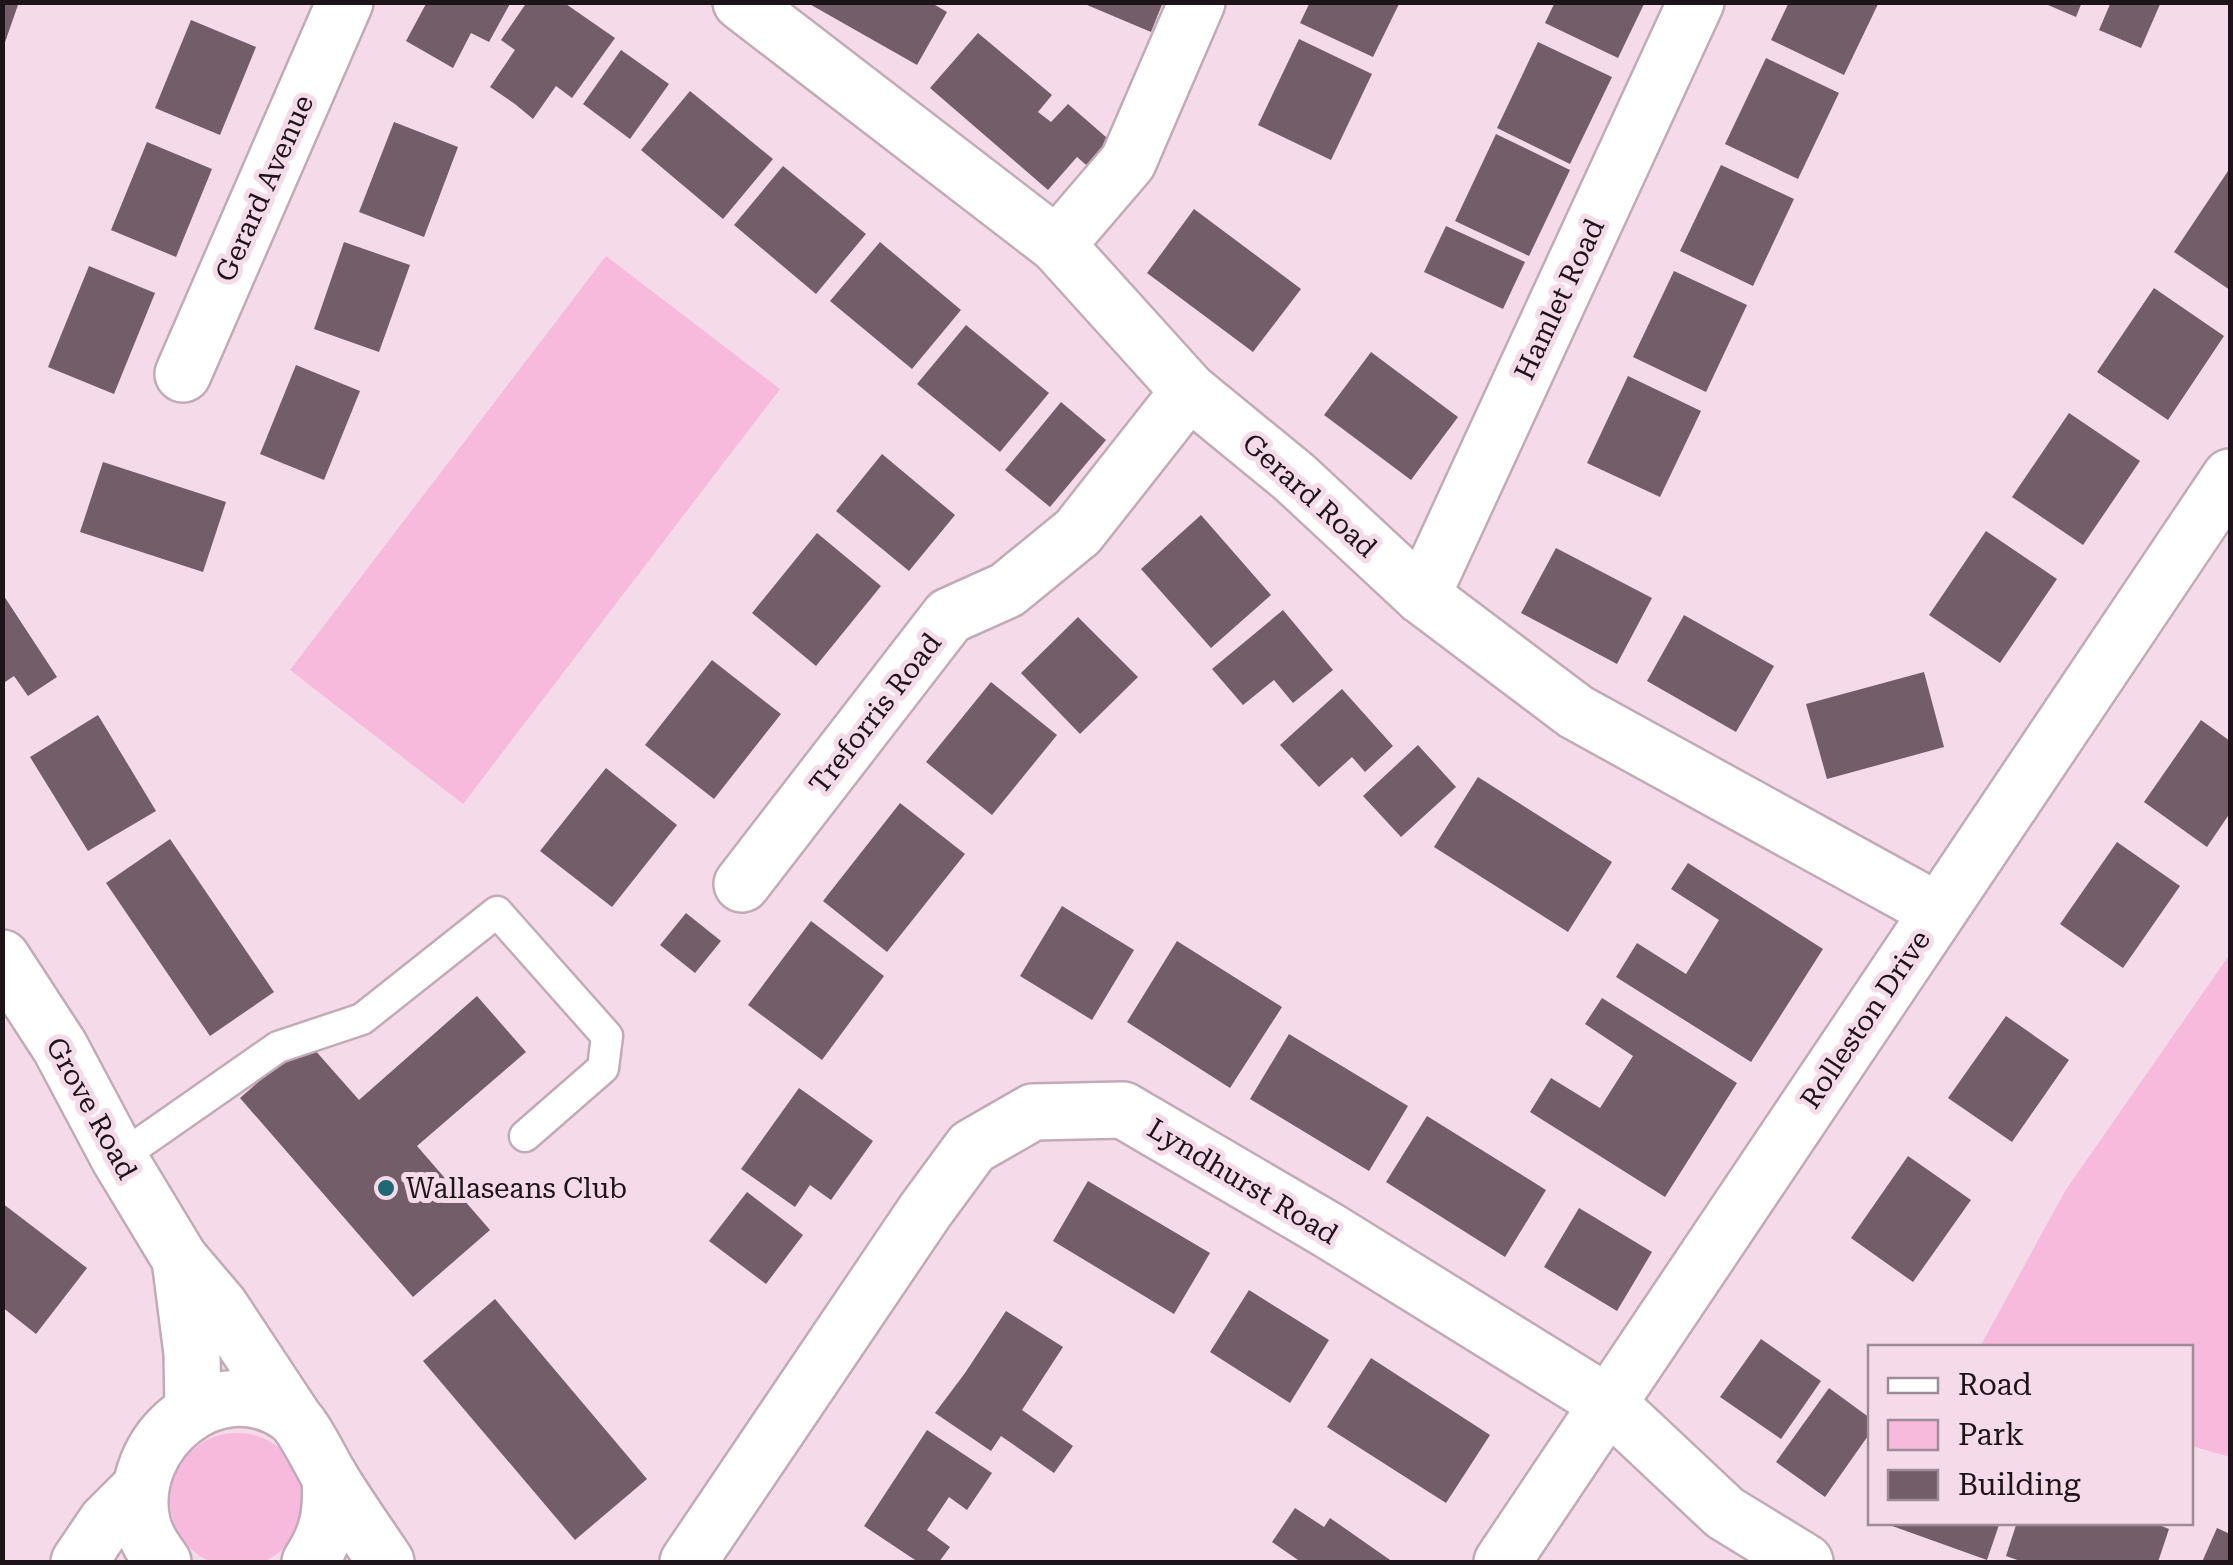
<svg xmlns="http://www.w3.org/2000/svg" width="2233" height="1565" viewBox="0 0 2233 1565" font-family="'Roboto Serif',serif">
	<rect width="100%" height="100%" fill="#f5dbea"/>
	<g fill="#f7badd">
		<path d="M 606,256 L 780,389 L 463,804 L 290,670 Z"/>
		<path d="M 2230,954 L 2230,1457 L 2191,1446 L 2190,1348 L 1980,1347 L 2065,1191 Z"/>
		<circle cx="237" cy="1500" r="67"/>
	</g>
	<g fill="#735d69">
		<path d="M 2,2 L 19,2 L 3,48 L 2,47 Z"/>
		<path d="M 427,2 L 511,2 L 489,42 L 471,33 L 453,68 L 406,41 Z"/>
		<path d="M 527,2 L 563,2 L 615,38 L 572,98 L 556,86 L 533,119 L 515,104 L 490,87 L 515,50 L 501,40 Z"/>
		<path d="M 806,2 L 930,2 L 947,12 L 917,65 Z"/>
		<path d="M 1080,2 L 1163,2 L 1151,32 Z"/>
		<path d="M 1310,2 L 1400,2 L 1373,57 L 1300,23 Z"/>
		<path d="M 1555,2 L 1645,2 L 1618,58 L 1545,23 Z"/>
		<path d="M 1789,2 L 1879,2 L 1844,75 L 1771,40 Z"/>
		<path d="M 2041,2 L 2082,2 L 2076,17 Z"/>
		<path d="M 2111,2 L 2161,2 L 2141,48 L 2099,30 Z"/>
		<path d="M 191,20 L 256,47 L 220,135 L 155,108 Z"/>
		<path d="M 978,33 L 1052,95 L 1038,112 L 1051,122 L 1068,104 L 1114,144 L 1092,170 L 1077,157 L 1048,190 L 930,88 Z"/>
		<path d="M 1299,39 L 1372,74 L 1331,160 L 1258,125 Z"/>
		<path d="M 1538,42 L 1612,77 L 1570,164 L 1497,128 Z"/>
		<path d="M 621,50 L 669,84 L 630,139 L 583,104 Z"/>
		<path d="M 1766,58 L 1839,93 L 1798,179 L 1725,144 Z"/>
		<path d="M 690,91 L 773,159 L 723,219 L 641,150 Z"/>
		<path d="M 394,122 L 458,147 L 424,237 L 359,212 Z"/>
		<path d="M 1496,134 L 1570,170 L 1529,256 L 1455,221 Z"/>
		<path d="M 147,142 L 212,169 L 176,257 L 111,230 Z"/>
		<path d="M 1721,165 L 1794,199 L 1753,286 L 1680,251 Z"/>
		<path d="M 783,166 L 866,234 L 816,294 L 734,225 Z"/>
		<path d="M 2230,168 L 2230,290 L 2174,252 Z"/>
		<path d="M 1194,209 L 1301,289 L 1253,352 L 1147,273 Z"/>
		<path d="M 1446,226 L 1525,262 L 1503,309 L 1424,272 Z"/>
		<path d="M 344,242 L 410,265 L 379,352 L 314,329 Z"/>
		<path d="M 880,242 L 961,310 L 912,369 L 830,301 Z"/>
		<path d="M 89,266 L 155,293 L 114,394 L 48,367 Z"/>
		<path d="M 1674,271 L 1747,305 L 1706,392 L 1633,357 Z"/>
		<path d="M 2154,288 L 2224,336 L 2168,420 L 2097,372 Z"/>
		<path d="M 966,325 L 1049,393 L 1000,452 L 917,384 Z"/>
		<path d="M 1371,352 L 1458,417 L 1411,480 L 1324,415 Z"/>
		<path d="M 296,365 L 360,391 L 324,480 L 260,454 Z"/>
		<path d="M 1628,376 L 1701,411 L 1660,497 L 1587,463 Z"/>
		<path d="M 1061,402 L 1106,440 L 1050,507 L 1005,470 Z"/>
		<path d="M 2069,413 L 2140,461 L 2083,545 L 2012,497 Z"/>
		<path d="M 882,454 L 955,515 L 909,571 L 836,511 Z"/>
		<path d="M 103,462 L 226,502 L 203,572 L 80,532 Z"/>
		<path d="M 1201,515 L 1271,595 L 1211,648 L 1141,569 Z"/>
		<path d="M 1986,531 L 2057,579 L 2000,663 L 1929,615 Z"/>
		<path d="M 817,533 L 881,586 L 816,666 L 752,613 Z"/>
		<path d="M 1556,548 L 1652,598 L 1617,664 L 1521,613 Z"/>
		<path d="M 2,593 L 57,677 L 28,696 L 14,676 L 2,684 Z"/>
		<path d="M 1283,610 L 1333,670 L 1293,703 L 1274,680 L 1243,705 L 1212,669 Z"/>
		<path d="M 1684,615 L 1774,666 L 1736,732 L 1647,681 Z"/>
		<path d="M 1078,617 L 1138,677 L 1080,734 L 1021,673 Z"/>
		<path d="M 712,660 L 781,714 L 714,799 L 645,745 Z"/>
		<path d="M 1924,672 L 1944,747 L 1827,779 L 1806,704 Z"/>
		<path d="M 991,682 L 1057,735 L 992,815 L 926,762 Z"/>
		<path d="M 1342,689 L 1393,746 L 1365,772 L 1352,757 L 1319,787 L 1280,745 Z"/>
		<path d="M 98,715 L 156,811 L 88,851 L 30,757 Z"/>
		<path d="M 2201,720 L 2230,741 L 2230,813 L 2207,847 L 2144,802 Z"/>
		<path d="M 1418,745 L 1456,787 L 1401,837 L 1363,796 Z"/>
		<path d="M 606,768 L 677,825 L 612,907 L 540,851 Z"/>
		<path d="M 1478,777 L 1612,862 L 1568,932 L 1434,847 Z"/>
		<path d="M 900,803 L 965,854 L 887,952 L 823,901 Z"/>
		<path d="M 170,839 L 274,992 L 210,1036 L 106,883 Z"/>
		<path d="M 2117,842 L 2180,886 L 2123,968 L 2060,924 Z"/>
		<path d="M 1688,863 L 1823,949 L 1751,1062 L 1616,977 L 1637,943 L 1686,974 L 1702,948 L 1719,920 L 1671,889 Z"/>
		<path d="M 1062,906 L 1134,950 L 1092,1020 L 1020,976 Z"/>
		<path d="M 686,913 L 721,941 L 695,973 L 660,945 Z"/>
		<path d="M 811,921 L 884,976 L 822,1060 L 748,1005 Z"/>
		<path d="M 1177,941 L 1282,1007 L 1230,1088 L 1127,1022 Z"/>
		<path d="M 477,996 L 526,1052 L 417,1146 L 490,1230 L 413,1297 L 240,1098 L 306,1040 L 359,1100 Z"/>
		<path d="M 1602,998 L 1737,1083 L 1665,1197 L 1530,1112 L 1551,1078 L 1600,1108 L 1633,1056 L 1585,1024 Z"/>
		<path d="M 2006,1016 L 2069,1060 L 2012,1142 L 1948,1098 Z"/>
		<path d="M 1289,1034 L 1408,1106 L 1369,1171 L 1250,1099 Z"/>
		<path d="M 799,1088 L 873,1141 L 831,1200 L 810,1185 L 795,1207 L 741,1169 Z"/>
		<path d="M 1427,1116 L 1546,1190 L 1505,1257 L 1386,1182 Z"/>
		<path d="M 1908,1156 L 1971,1200 L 1913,1282 L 1851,1238 Z"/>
		<path d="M 1088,1181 L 1210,1253 L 1174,1314 L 1053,1241 Z"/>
		<path d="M 747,1192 L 803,1235 L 766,1284 L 709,1241 Z"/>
		<path d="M 2,1203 L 87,1268 L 36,1334 L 2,1307 Z"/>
		<path d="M 1579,1208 L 1652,1252 L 1617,1311 L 1544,1267 Z"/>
		<path d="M 1249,1290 L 1329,1340 L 1290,1403 L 1210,1352 Z"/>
		<path d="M 495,1299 L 647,1479 L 575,1540 L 423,1361 Z"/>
		<path d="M 1006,1311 L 1063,1347 L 1022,1410 L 1073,1446 L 1054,1473 L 1001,1436 L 991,1451 L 935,1413 L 965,1373 Z"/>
		<path d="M 1761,1339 L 1821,1381 L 1781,1439 L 1720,1397 Z"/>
		<path d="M 1371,1358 L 1490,1435 L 1446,1503 L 1327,1427 Z"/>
		<path d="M 1829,1388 L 1870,1418 L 1870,1433 L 1825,1497 L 1776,1462 Z"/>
		<path d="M 927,1430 L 992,1473 L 967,1510 L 949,1497 L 927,1530 L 950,1547 L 939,1562 L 918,1562 L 864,1526 Z"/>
		<path d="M 1295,1508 L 1324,1527 L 1330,1518 L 1393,1562 L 1297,1562 L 1298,1560 L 1272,1542 Z"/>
		<path d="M 1881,1522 L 2000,1522 L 1987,1560 Z"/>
		<path d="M 2017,1522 L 2151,1522 L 2169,1529 L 2158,1562 L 2023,1562 L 2006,1556 Z"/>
		<path d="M 2217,1528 L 2230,1534 L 2230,1562 L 2202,1562 Z"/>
	</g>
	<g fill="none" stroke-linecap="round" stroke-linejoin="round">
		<g stroke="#c2aab7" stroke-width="35">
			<path id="lane" d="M 119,1158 L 278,1047 L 362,1019 L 497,912 L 607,1036 L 603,1068 L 525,1136"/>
		</g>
		<g stroke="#c2aab7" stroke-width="60">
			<g id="street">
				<path d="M 741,2 L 1057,245 L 1189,391 L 1294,477 L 1422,596 L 1576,712 L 1938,911"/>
				<path d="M 1057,245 L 1128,162 L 1197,2"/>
				<path d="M 183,374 L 345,2"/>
				<path d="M 1422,596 L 1696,2"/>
				<path d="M 742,884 L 949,616 L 1007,590 L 1078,532 L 1189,391"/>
				<path d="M 688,1562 L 925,1211 L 972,1147 L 1033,1112 L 1123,1110 L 1328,1230 L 1609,1404 L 1725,1513 L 1805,1562"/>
				<path d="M 1502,1562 L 2230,477"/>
			</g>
		</g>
		<g stroke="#c2aab7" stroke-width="60">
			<g id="secondary">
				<path d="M 2,958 L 60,1047 L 119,1158 L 180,1259 L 220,1306 L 292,1415"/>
				<path d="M 180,1259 L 192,1353 L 193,1410"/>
				<path d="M 79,1562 L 106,1522 L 140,1488"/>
				<path d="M 163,1562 C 154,1550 145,1537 142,1522 C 125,1442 216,1364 289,1414 C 303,1423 321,1463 331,1479 C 348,1507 368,1535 386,1562"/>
				<path d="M 310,1562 C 329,1533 332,1512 330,1477"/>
			</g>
		</g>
		<use href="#lane" stroke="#fff" stroke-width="30"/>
		<use href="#street" stroke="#fff" stroke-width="55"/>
		<use href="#secondary" stroke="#fff" stroke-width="55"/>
	</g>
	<circle fill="#1f6874" stroke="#f5dbea" stroke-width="4" cx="386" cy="1188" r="10"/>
	<g text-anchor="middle" stroke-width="10" stroke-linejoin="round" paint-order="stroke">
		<g font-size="28" fill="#1d1419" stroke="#f5dbea">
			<text transform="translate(264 188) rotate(-66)" y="10">Gerard Avenue</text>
			<text transform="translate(1559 299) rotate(-65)" y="10">Hamlet Road</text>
			<text transform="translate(1310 495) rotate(42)" y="10">Gerard Road</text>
			<text transform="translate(875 713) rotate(-52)" y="10">Treforris Road</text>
			<text transform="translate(1865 1019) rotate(-56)" y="10">Rolleston Drive</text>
			<text transform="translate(92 1108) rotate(61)" y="10">Grove Road</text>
			<text transform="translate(1243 1181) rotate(31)" y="10">Lyndhurst Road</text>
		</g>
		<g font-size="28" fill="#1d1419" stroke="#f5dbea" text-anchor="start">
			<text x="406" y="1198">Wallaseans Club</text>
		</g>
	</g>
	<rect width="2233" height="1565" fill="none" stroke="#1d1419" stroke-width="10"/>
	<rect x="1868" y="1345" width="325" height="180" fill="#f5dbea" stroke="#9f8b96" stroke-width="2.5"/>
	<rect x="1888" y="1378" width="50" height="15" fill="#ffffff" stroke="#9f8b96" stroke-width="2.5"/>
	<text x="1958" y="1395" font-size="30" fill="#1d1419">Road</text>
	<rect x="1888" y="1420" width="50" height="30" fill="#f7badd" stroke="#9f8b96" stroke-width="2.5"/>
	<text x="1958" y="1445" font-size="30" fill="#1d1419">Park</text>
	<rect x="1888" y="1470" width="50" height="30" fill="#735d69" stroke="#9f8b96" stroke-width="2.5"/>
	<text x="1958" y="1495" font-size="30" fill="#1d1419">Building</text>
</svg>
